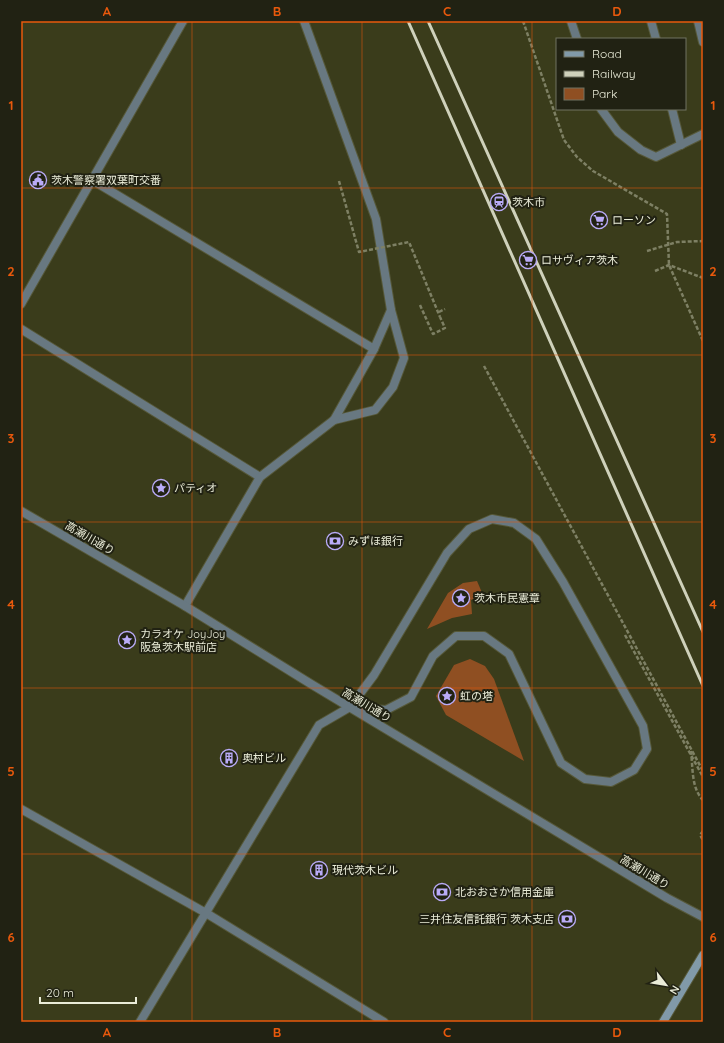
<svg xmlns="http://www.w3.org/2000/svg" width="724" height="1043" viewBox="0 0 724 1043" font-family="Quicksand,'Noto Sans JP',sans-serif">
	<rect width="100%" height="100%" fill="#3a3c1b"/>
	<g fill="#8f4f22">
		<path d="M 477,581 L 483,595 L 471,600 L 472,614 L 452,618 L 427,629 L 448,593 L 463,583 Z"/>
		<path d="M 470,659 L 485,666 L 494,679 L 524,761 L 446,715 L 436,696 L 454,665 Z"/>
	</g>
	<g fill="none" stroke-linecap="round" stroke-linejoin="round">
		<g stroke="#565839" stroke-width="10">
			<g id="service">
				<path d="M 651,21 L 656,39"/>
				<path d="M 698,21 L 703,42"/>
				<path d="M 672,109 L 681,145"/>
			</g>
		</g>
		<g stroke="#565839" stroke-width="10">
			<g id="minor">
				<path d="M 571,21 L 577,39"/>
				<path d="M 601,109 L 618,132 L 641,150 L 656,157 L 703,134"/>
				<path d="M 92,180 L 374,349"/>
				<path d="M 21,304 L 183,21"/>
				<path d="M 21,329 L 260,477"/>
				<path d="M 334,420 L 375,410 L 393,387 L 404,358 L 391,310"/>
				<path d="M 185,606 L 260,477 L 334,420 L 374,349 L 391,310 L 376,219 L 304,21"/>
				<path d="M 21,809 L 206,913 L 384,1022"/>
				<path d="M 140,1022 L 319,725 L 350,707 L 374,675 L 447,553 L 469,529 L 492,519 L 514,523 L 536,539 L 563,582 L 643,726 L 647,749 L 634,770 L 611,782 L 585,779 L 561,763 L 509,654 L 484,636 L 456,636 L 433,656 L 411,697 L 386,710 L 350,707"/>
			</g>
		</g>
		<g stroke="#565839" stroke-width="10">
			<path id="tertiary" d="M 21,511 L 185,606 L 311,684 L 667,898 L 703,917"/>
		</g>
		<g stroke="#565839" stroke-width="10">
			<path id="secondary" d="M 663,1022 L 703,955"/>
		</g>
		<g stroke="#7e8064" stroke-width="2.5" stroke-dasharray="4 2" stroke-linecap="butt">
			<path d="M 523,21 L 564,140 L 577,157 L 593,171 L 667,214 L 669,265 L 703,341"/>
			<path d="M 655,271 L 669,265 L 703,278"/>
			<path d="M 420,305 L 433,334 L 445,328 L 440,317"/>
			<path d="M 439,312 L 445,309"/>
			<path d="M 484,366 L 703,771"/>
			<path d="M 691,751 C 693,767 691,788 703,800"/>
			<path d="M 703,831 L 700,835 L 703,840"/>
		</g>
		<use href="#service" stroke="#687881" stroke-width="8"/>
		<use href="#minor" stroke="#687881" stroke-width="8"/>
		<use href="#tertiary" stroke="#687881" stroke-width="8"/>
		<use href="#secondary" stroke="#819aa9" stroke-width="8"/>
		<g stroke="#cfd1bb" stroke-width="3">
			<path d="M 408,21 L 703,686"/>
			<path d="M 428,21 L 703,632"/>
		</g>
		<g stroke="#7e8064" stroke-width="2.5" stroke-dasharray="4 2" stroke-linecap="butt">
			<path d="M 339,181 L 359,252 L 409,242 L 440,317"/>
			<path d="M 647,251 L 677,242 L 703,241"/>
			<path d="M 625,635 L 703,777"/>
		</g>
	</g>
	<path fill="none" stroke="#e8590c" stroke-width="1" stroke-opacity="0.55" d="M 192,21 L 192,1022M 362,21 L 362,1022M 532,21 L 532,1022M 21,188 L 703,188M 21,355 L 703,355M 21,522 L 703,522M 21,688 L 703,688M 21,854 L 703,854"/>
	<defs>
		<g id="civic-ring" transform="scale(0.9)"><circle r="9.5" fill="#212213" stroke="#b9abf7" stroke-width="1.5"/><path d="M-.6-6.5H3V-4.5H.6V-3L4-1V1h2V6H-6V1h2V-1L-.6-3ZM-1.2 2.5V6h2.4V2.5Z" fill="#b9abf7"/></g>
		<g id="station-ring" transform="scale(0.9)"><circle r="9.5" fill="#212213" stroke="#b9abf7" stroke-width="1.5"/><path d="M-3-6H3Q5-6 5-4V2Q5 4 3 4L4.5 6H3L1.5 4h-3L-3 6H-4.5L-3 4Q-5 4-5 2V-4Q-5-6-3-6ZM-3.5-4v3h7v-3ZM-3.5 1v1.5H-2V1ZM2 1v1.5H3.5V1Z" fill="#b9abf7"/></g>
		<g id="supermarket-ring" transform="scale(0.9)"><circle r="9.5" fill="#212213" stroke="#b9abf7" stroke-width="1.5"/><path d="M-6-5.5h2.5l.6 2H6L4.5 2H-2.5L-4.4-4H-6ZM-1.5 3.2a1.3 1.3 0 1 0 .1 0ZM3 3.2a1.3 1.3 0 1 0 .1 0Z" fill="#b9abf7"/></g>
		<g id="sight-ring" transform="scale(0.9)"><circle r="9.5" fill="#212213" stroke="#b9abf7" stroke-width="1.5"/><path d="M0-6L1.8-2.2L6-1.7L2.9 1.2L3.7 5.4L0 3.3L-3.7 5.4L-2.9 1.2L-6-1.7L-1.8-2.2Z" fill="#b9abf7"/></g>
		<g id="bank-ring" transform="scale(0.9)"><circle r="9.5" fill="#212213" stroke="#b9abf7" stroke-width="1.5"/><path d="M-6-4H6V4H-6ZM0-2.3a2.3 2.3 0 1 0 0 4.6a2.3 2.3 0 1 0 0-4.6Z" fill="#b9abf7"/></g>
		<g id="building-ring" transform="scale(0.9)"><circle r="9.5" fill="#212213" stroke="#b9abf7" stroke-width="1.5"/><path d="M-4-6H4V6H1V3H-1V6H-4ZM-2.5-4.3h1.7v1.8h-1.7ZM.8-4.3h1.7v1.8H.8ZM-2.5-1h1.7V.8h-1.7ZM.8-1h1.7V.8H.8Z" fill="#b9abf7"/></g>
	</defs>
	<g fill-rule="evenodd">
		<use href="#civic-ring" x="38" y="180"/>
		<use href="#station-ring" x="499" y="202"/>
		<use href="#supermarket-ring" x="599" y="220"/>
		<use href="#supermarket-ring" x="528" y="260"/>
		<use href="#sight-ring" x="161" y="488"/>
		<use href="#bank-ring" x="335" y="541"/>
		<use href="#sight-ring" x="461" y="598"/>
		<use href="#sight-ring" x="127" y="640"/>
		<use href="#sight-ring" x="447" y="696"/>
		<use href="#building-ring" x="229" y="758"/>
		<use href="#building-ring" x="319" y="870"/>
		<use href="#bank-ring" x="442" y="892"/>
		<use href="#bank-ring" x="567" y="919"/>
	</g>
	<g text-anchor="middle" stroke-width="4" stroke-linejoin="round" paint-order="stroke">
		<g font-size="11" fill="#eaecd8" stroke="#212213" text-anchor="start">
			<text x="51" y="184">茨木警察署双葉町交番</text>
			<text x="512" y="206">茨木市</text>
			<text x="612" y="224">ローソン</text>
			<text x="541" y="264">ロサヴィア茨木</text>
			<text x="174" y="492">パティオ</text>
			<text x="348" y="545">みずほ銀行</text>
			<text x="474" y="602">茨木市民憲章</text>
			<text x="140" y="638">カラオケ JoyJoy<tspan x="140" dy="13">阪急茨木駅前店</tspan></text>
			<text x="460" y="700">虹の塔</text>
			<text x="242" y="762">奥村ビル</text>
			<text x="332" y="874">現代茨木ビル</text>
			<text x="455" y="896">北おおさか信用金庫</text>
			<text x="554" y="923" text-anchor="end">三井住友信託銀行 茨木支店</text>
		</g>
		<g font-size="11" fill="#eaecd8" stroke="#212213">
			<text transform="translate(90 538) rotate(30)" y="4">高瀬川通り</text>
			<text transform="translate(367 705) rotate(31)" y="4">高瀬川通り</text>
			<text transform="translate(645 872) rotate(31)" y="4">高瀬川通り</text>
		</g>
	</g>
	<rect width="724" height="1043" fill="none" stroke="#212213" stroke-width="44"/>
	<rect x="556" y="38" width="130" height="72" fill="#212213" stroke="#717362"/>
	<rect x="564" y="51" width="20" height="6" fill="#819aa9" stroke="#717362"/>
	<text x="592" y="58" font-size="12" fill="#eaecd8">Road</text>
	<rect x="564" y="71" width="20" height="6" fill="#cfd1bb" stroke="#717362"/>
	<text x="592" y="78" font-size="12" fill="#eaecd8">Railway</text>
	<rect x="564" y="88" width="20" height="12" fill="#8f4f22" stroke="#717362"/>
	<text x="592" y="98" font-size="12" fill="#eaecd8">Park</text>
	<g transform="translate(666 985) rotate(121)" stroke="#212213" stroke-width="3" paint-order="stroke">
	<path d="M0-3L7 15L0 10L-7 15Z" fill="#eaecd8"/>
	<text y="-6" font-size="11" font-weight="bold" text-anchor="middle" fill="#eaecd8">N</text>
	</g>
	<path d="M40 997v6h96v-6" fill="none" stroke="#eaecd8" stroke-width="2"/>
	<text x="46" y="997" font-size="12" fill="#eaecd8" stroke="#212213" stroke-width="3" paint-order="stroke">20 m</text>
	<rect x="22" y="22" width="680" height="999" fill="none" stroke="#e8590c" stroke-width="1.5"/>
	<g font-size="13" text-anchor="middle" font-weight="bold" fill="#e8590c">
		<text x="107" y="16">A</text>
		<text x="277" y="16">B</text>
		<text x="447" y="16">C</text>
		<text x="617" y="16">D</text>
		<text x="11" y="110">1</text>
		<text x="713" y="110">1</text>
		<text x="11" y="276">2</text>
		<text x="713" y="276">2</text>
		<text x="11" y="443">3</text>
		<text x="713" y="443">3</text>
		<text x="11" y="609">4</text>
		<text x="713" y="609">4</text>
		<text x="11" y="776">5</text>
		<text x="713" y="776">5</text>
		<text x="11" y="942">6</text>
		<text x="713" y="942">6</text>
		<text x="107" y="1037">A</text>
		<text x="277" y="1037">B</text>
		<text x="447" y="1037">C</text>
		<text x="617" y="1037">D</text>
	</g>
</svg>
